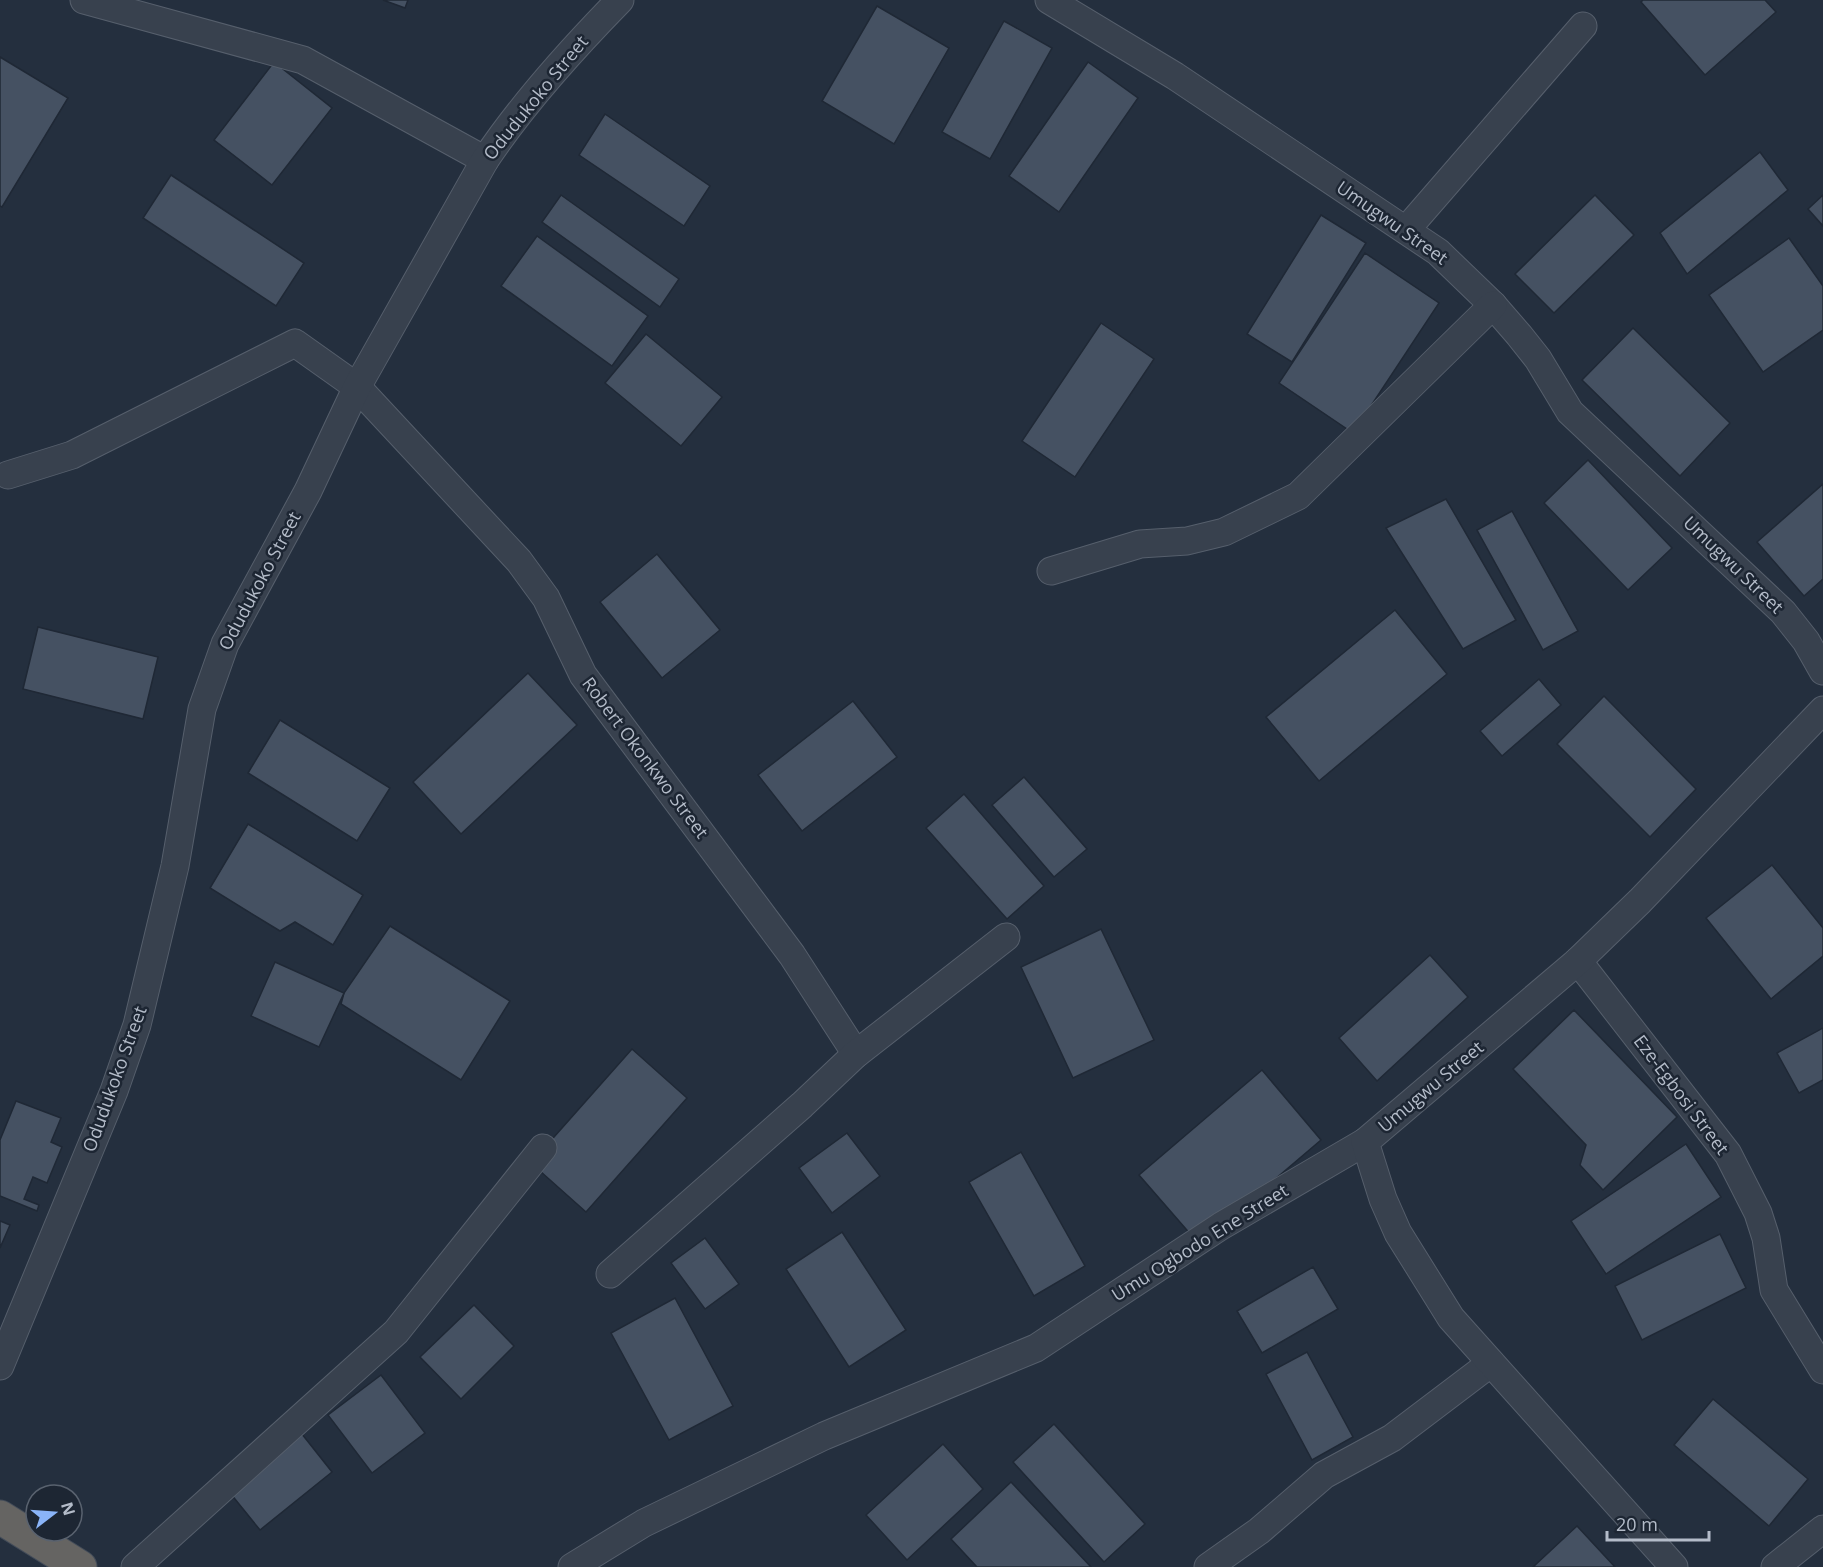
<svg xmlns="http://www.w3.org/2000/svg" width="1823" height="1567" viewBox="0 0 1823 1567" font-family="'Open Sans',sans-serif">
	<rect width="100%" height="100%" fill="#242f3e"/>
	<g fill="#455162" stroke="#1f2835" stroke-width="1.5">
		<path d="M 383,0 L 408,0 L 405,8 Z"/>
		<path d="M 1643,0 L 1765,0 L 1776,12 L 1705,75 L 1641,2 Z"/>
		<path d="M 877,6 L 949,48 L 894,144 L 822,101 Z"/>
		<path d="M 1004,21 L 1052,48 L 990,159 L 942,132 Z"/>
		<path d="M 0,57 L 68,98 L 2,207 L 0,206 Z"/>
		<path d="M 274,62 L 332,108 L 272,185 L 214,140 Z"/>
		<path d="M 1088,62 L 1138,98 L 1059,212 L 1009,176 Z"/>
		<path d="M 605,114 L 710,186 L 684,226 L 579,155 Z"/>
		<path d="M 1760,152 L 1788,190 L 1687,274 L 1660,233 Z"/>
		<path d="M 171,175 L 304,263 L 276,306 L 143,218 Z"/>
		<path d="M 561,195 L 679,279 L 660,307 L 542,222 Z"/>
		<path d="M 1595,195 L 1634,235 L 1554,313 L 1515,274 Z"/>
		<path d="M 1823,195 L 1823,226 L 1808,209 Z"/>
		<path d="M 1321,215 L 1366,243 L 1292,362 L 1247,334 Z"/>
		<path d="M 537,236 L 648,316 L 612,366 L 501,286 Z"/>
		<path d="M 1789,238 L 1823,286 L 1823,330 L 1763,372 L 1709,295 Z"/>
		<path d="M 1365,253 L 1439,303 L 1353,433 L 1279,383 Z"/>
		<path d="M 1101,323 L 1154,359 L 1075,477 L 1022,441 Z"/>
		<path d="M 1633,328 L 1730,423 L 1680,476 L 1582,380 Z"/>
		<path d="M 646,334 L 722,397 L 681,446 L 605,383 Z"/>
		<path d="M 1588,460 L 1672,548 L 1628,590 L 1544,503 Z"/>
		<path d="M 1823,484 L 1823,579 L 1804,596 L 1757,542 Z"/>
		<path d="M 1446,499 L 1516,620 L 1463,649 L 1386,528 Z"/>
		<path d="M 1512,511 L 1578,631 L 1543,650 L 1477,530 Z"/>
		<path d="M 657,554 L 720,630 L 662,678 L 600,602 Z"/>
		<path d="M 1395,610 L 1447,674 L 1319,781 L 1266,717 Z"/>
		<path d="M 38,627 L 158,657 L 143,719 L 23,689 Z"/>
		<path d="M 528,673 L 577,725 L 461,834 L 413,782 Z"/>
		<path d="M 1539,679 L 1561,705 L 1502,756 L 1480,731 Z"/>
		<path d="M 1604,696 L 1696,789 L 1650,837 L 1557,744 Z"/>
		<path d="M 853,701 L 897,757 L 802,831 L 758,775 Z"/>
		<path d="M 280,720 L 390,788 L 357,841 L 248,773 Z"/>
		<path d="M 1024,777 L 1087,849 L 1054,877 L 992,805 Z"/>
		<path d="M 964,794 L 1044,886 L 1007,919 L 926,828 Z"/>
		<path d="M 248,824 L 363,895 L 333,945 L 295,922 L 280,931 L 210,888 Z"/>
		<path d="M 1772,865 L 1823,928 L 1823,956 L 1771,999 L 1706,918 Z"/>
		<path d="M 390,926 L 510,1001 L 461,1080 L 341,1004 L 344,993 Z"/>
		<path d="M 1101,929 L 1154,1040 L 1073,1078 L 1021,967 Z"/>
		<path d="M 1430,955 L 1468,997 L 1377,1081 L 1339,1038 Z"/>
		<path d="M 275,962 L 344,993 L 319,1047 L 251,1016 Z"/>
		<path d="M 1574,1010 L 1677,1117 L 1603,1190 L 1580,1165 L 1586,1145 L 1513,1069 Z"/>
		<path d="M 1823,1028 L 1823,1080 L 1799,1093 L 1777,1053 Z"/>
		<path d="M 632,1049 L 687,1098 L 586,1212 L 531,1163 Z"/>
		<path d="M 1262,1070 L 1321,1140 L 1199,1244 L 1139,1175 Z"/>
		<path d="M 16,1101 L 61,1118 L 51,1142 L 62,1147 L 47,1183 L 33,1177 L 24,1199 L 39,1205 L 37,1211 L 0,1196 L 0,1140 Z"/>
		<path d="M 847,1133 L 880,1176 L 832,1213 L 799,1168 Z"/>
		<path d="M 1686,1144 L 1721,1197 L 1606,1274 L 1571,1221 Z"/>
		<path d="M 1021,1152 L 1085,1266 L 1034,1296 L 969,1182 Z"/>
		<path d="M 0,1221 L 10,1225 L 0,1248 Z"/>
		<path d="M 842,1232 L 906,1330 L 849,1367 L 786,1269 Z"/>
		<path d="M 1720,1234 L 1746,1288 L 1642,1340 L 1615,1286 Z"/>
		<path d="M 705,1238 L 739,1284 L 705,1309 L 671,1263 Z"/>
		<path d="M 1313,1267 L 1338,1309 L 1262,1353 L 1237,1311 Z"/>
		<path d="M 675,1298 L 733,1406 L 669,1440 L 611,1333 Z"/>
		<path d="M 474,1305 L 514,1346 L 461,1399 L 420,1357 Z"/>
		<path d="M 1307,1352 L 1353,1437 L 1312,1460 L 1266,1374 Z"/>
		<path d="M 381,1375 L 425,1433 L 372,1473 L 328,1415 Z"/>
		<path d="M 1713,1399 L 1808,1479 L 1769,1526 L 1674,1445 Z"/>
		<path d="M 294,1424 L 332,1472 L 260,1530 L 222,1483 Z"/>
		<path d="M 1054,1424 L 1145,1524 L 1104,1562 L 1013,1462 Z"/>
		<path d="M 943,1444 L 983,1489 L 907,1560 L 866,1515 Z"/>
		<path d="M 1011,1482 L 1091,1567 L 977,1567 L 951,1539 Z"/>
		<path d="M 1577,1526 L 1615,1567 L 1533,1567 Z"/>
	</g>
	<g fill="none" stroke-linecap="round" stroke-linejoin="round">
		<g stroke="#565f6c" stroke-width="29">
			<g id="minor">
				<path d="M 84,0 L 303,60 L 485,160"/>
				<path d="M 1049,0 L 1175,76 L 1438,252 L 1493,305 L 1519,335 L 1538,359 L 1570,412 L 1783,612 L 1806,641 L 1823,671"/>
				<path d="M 1406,230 L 1583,26"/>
				<path d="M 8,475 L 72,455 L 295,343 L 357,387 L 519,561 L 546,598 L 583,675 L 792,955 L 856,1054"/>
				<path d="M 1051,571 L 1140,544 L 1187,541 L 1224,532 L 1298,496 L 1493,305"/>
				<path d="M 1578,961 L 1728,1154 L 1758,1213 L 1766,1238 L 1774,1290 L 1823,1370"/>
				<path d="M 610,1274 L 802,1105 L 856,1054 L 1006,937"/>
				<path d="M 0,1366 L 114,1091 L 137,1025 L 175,866 L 202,709 L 225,644 L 308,491 L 357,387 L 485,160 C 523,103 572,49 620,0"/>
				<path d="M 135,1567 L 396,1332 L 543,1148"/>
				<path d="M 572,1567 L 644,1523 L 824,1436 L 1036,1348 L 1221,1226 L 1365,1142"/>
				<path d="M 1208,1567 L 1259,1531 L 1324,1475 L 1392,1438 L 1491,1363"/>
				<path d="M 1674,1567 L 1451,1318 L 1398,1233 L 1383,1199 L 1365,1142 L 1578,961 L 1640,901 L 1823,710"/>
				<path d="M 1775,1567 L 1823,1529"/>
			</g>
		</g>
		<g stroke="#434c59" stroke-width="35">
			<path id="trunk" d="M 0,1517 L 80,1567"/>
		</g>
		<use href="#minor" stroke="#38414e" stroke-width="27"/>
		<use href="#trunk" stroke="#656462" stroke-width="33"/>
	</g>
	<g text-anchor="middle" stroke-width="5" stroke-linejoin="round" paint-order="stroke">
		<g font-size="18" fill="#b4bcc9" stroke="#1d2633">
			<text transform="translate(536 98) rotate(-51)" y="6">Odudukoko Street</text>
			<text transform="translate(1392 223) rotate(35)" y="6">Umugwu Street</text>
			<text transform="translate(1733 565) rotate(44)" y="6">Umugwu Street</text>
			<text transform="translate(260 581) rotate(-62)" y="6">Odudukoko Street</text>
			<text transform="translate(645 758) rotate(53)" y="6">Robert Okonkwo Street</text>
			<text transform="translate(115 1079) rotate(-70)" y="6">Odudukoko Street</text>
			<text transform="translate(1431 1087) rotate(-40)" y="6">Umugwu Street</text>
			<text transform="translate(1681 1095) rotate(53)" y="6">Eze-Egbosi Street</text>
			<text transform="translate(1200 1243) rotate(-32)" y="6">Umu Ogbodo Ene Street</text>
		</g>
	</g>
	<g transform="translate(54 1513) rotate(73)"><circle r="28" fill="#1d2633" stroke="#59626f" stroke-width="1.5"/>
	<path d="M0-4.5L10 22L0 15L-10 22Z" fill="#8ab4f8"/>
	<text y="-9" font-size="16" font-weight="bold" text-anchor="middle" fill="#b4bcc9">N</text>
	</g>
	<path d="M1607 1531v9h102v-9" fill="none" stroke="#b4bcc9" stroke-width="3"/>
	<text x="1616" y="1531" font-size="18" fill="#b4bcc9" stroke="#1d2633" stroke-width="4.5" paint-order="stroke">20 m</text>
</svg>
